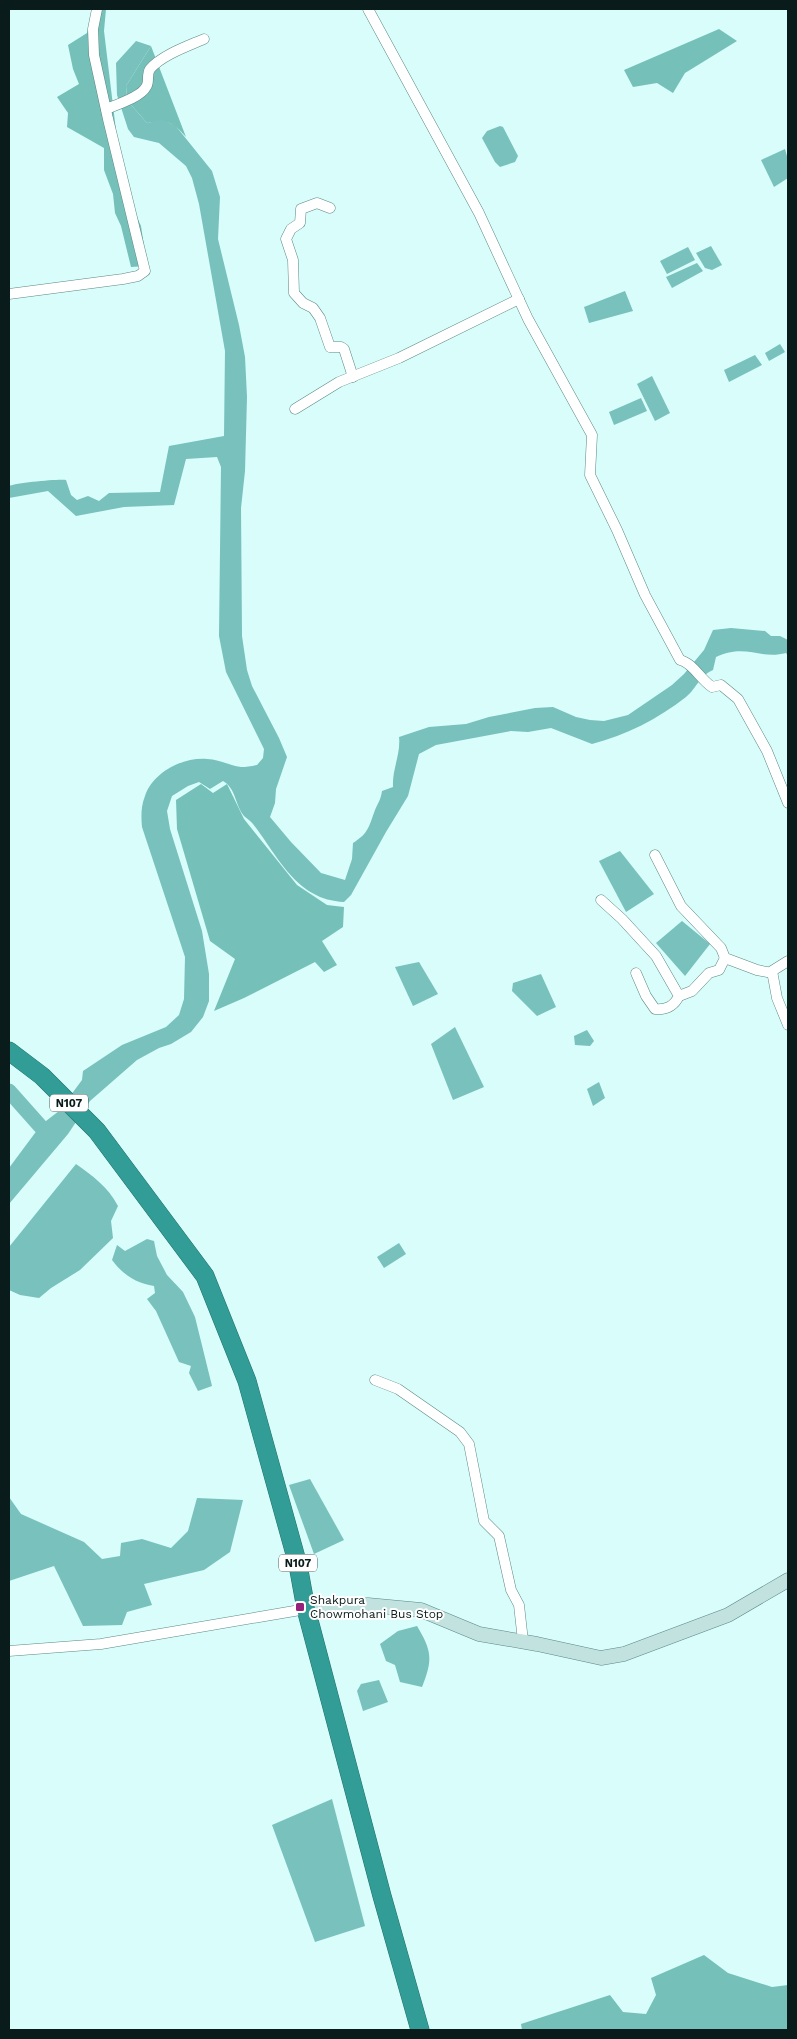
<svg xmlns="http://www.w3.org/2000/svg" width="797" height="2039" viewBox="0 0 797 2039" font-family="'Work Sans',sans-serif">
	<rect width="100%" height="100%" fill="#d8fdfa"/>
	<g fill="#76c0ba">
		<path d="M 93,9 L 106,9 L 104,31 L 118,147 L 132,206 L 141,226 L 147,266 L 131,267 L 121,226 L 115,213 L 113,194 L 104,170 L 104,148 L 67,127 L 68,113 L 57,97 L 79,84 L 73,69 L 68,45 L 87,33 Z"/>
		<path d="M 719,29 L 737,41 L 685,73 L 673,93 L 657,83 L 633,87 L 624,70 Z"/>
		<path d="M 151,46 L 186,137 C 173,122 168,119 147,123 L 132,106 L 127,96 L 126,86 Z"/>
		<path d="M 201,784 L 213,793 L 227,784 L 244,819 L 297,885 L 327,905 L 344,907 L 343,927 L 322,941 L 337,965 L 324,972 L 315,962 L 244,998 L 214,1011 L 235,959 L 210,941 L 177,829 L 176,800 Z"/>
		<path d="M 704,1955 L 728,1973 L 772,1987 L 788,1985 L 788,2030 L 522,2030 L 521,2024 L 610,1995 L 623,2012 L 646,2014 L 656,1995 L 651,1978 Z"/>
	</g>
	<g fill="#78c1bc">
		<path d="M 136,41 L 151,46 L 126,86 L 127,96 L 132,106 L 147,123 L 162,120 L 175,125 L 212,171 L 220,197 L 218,239 L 239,325 L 245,357 L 247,397 L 245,471 L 241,508 L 242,636 L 247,670 L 252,686 L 279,738 L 287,757 L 276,789 L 275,803 L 270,817 L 291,842 L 321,873 L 345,880 L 352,859 L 353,843 C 369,833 369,826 375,810 C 378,803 381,799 382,791 L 393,787 C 392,769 401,754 399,737 L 429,727 L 466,724 L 489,717 L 535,708 L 553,707 L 576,717 L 590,720 L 604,721 L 628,715 L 672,685 L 684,674 L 704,650 L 713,630 L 731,628 L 765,631 L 771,636 L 780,636 L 788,640 L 788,656 L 786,653 C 760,660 746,643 716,657 L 713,670 C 699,676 697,688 686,697 C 658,719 626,735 592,744 L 551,728 L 528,732 L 511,731 L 436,745 L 419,754 L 408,796 L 386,832 L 351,895 L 344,902 C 296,900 278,856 253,824 C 251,821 247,819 244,816 C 235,805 236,788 223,781 L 210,789 L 199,782 L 188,786 L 172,796 L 167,811 L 170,829 L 202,931 L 209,974 L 209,1001 L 203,1017 L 191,1032 L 171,1044 L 159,1048 L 137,1060 L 90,1101 L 68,1134 L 9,1204 L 9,1168 L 35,1133 L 46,1121 L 59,1111 L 82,1080 L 83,1071 L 122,1045 L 166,1027 L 179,1015 L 184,999 L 185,957 L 142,827 C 141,816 141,806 145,796 C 153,772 183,757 207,759 C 219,759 230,766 241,767 C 246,767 252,766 257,765 L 263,758 L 264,749 L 226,672 L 219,636 L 221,467 L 217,457 L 186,459 L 174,505 L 124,507 L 76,516 L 48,491 L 9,498 L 9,486 C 17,483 56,479 66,480 L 71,495 L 77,500 L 88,496 L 99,501 L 109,493 L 160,492 L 169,446 L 224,436 L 225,351 L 199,204 L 192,178 L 186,166 L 159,143 L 134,137 L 128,129 L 117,95 L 116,63 Z"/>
		<path d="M 500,126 L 503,127 L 518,156 L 515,162 L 500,167 L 495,162 L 482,138 L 487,131 Z"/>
		<path d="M 785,149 L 788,160 L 788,178 L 774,187 L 761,160 Z"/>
		<path d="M 711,246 L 722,265 L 712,270 L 705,268 L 696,253 Z"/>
		<path d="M 688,247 L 695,260 L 667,274 L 660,261 Z"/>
		<path d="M 697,263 L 703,271 L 672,288 L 666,277 Z"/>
		<path d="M 625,291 L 633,311 L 589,323 L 584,307 Z"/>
		<path d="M 780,344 L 785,352 L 769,361 L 765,353 Z"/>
		<path d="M 755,355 L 762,365 L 729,382 L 724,370 Z"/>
		<path d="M 652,376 L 670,413 L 655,421 L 637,384 Z"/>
		<path d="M 641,398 L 647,411 L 614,425 L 609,412 Z"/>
		<path d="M 620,851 L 654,894 L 626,912 L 599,861 Z"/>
		<path d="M 682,921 L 710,944 L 685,976 L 656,943 Z"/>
		<path d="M 419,962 L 438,994 L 413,1006 L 395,967 Z"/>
		<path d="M 541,974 L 556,1007 L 537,1016 L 512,991 L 513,983 Z"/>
		<path d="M 455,1027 L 484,1087 L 453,1100 L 431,1044 Z"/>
		<path d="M 587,1030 L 594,1041 L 590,1046 L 575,1045 L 574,1036 Z"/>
		<path d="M 599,1082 L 605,1098 L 593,1106 L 587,1089 Z"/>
		<path d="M 76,1164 C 93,1176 108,1187 118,1206 L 111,1221 L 113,1238 L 80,1270 L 51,1288 L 39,1298 L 20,1295 L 9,1290 L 9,1247 Z"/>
		<path d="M 147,1239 L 154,1241 L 157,1256 L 167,1275 L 183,1292 L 195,1317 L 212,1386 L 198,1391 L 189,1373 L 191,1366 L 179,1362 L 156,1311 L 147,1299 L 155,1293 L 154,1286 C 136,1283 123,1275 112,1260 L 117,1245 L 125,1251 Z"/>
		<path d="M 399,1243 L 406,1254 L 384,1268 L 377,1257 Z"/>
		<path d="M 310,1479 L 344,1540 L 314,1554 L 289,1485 Z"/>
		<path d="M 9,1497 L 21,1514 L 84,1542 L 102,1559 L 120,1556 L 121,1543 L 142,1539 L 171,1548 L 188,1531 L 197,1498 L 243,1500 L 230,1552 L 204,1570 L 144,1584 L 152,1605 L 127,1612 L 122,1625 L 83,1626 L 54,1566 L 9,1581 Z"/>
		<path d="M 417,1626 C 432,1651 433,1660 422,1687 L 400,1682 L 395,1665 L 386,1661 L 380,1644 L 398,1631 Z"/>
		<path d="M 379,1680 L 388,1702 L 363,1711 L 357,1691 L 361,1684 Z"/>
		<path d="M 332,1799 L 365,1926 L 315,1942 L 272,1825 Z"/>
	</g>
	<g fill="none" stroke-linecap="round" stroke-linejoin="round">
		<path stroke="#78c1bc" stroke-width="15" d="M 9,1091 L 41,1127 L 47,1130"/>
		<g stroke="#5c8884" stroke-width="11">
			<g id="street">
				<path d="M 368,9 L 479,213 L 528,319 L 592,435 L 590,475 L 617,530 L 645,595 L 680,660 C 693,663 700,679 712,687 L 721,685 L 738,699 L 767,751 L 788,803"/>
				<path d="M 106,109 C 116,105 141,97 146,87 C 150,82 146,75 150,69 C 162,55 188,46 204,39"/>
				<path d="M 330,208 L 317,203 L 301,209 L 300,223 L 291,229 L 286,239 L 293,260 L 294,293 L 303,303 L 313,308 L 320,318 L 330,347 L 341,347 L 344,349 L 353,377"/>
				<path d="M 9,294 L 123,279 L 138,276 L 145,271 L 108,119 L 94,55 L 93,29 L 97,9"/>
				<path d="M 295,409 L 339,382 L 399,358 L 519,299"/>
				<path d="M 655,855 L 681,906 L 721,948 L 725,958 L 757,970 L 772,973"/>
				<path d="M 601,900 L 622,919 L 656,956 L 679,996 C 674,1006 667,1010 655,1009 L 646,996 L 636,973"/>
				<path d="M 788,961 L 772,971 L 777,998 L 788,1025"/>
				<path d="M 679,996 L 692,991 L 709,973 L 719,970 L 725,958"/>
				<path d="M 375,1380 L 398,1389 L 460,1432 L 469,1444 L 484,1521 L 499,1536 L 511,1590 L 519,1605 L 523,1641"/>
				<path d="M 9,1651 L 101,1644 L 306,1609"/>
			</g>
		</g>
		<g stroke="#5c8884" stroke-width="15">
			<path id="secondary" d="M 306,1609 L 368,1605 L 421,1610 L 479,1634 L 537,1644 L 601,1658 L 624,1654 L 728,1615 L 788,1580"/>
		</g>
		<g stroke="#24706b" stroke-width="19">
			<path id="highway" d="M 9,1051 L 42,1076 L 97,1131 L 205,1276 L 247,1381 L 298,1565 L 306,1609 L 382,1896 L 420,2030"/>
		</g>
		<use href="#street" stroke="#fff" stroke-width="10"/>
		<use href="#secondary" stroke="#c2e2e0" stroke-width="14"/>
		<use href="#highway" stroke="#329d97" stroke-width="18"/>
	</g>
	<rect fill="#97207b" stroke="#fff" stroke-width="2" x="295" y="1602" width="10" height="10" rx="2.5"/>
	<g text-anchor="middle" stroke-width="4" stroke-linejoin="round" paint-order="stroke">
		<g fill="#fff" stroke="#535f5f" stroke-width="1">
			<rect x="50" y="1094.5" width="38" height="17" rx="4"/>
			<rect x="279" y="1554.5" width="38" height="17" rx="4"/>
		</g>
		<g font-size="11" font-weight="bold" fill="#091b1a">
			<text x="69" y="1107">N107</text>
			<text x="298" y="1567">N107</text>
		</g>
		<g font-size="12" fill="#091b1a" stroke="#fff" text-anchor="start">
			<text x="310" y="1604">Shakpura<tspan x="310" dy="14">Chowmohani Bus Stop</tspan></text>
		</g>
	</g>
	<rect width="797" height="2039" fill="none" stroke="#091b1a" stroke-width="20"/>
</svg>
